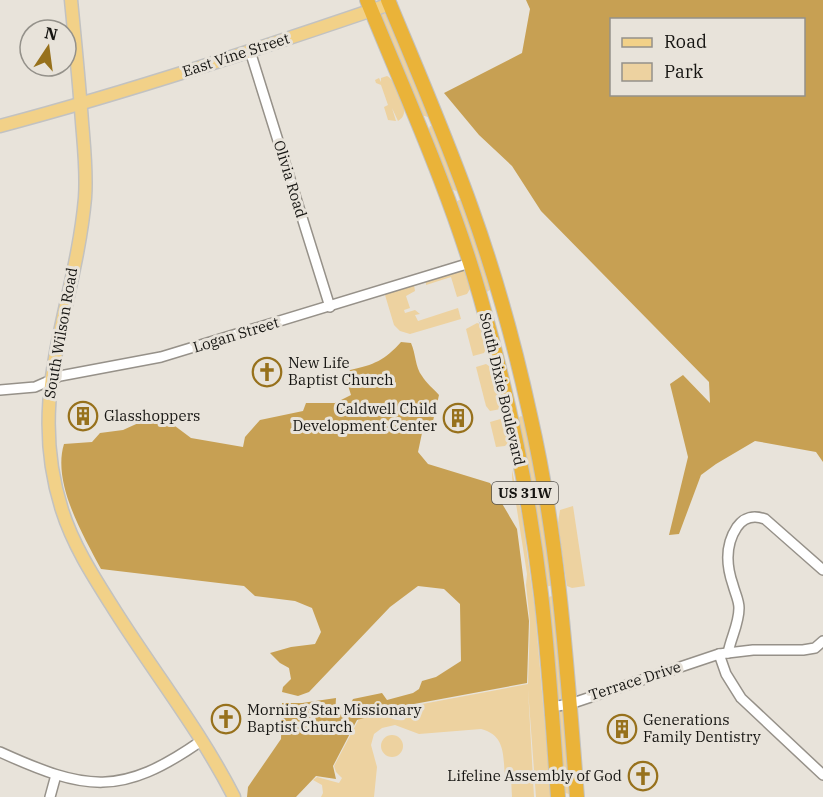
<svg xmlns="http://www.w3.org/2000/svg" width="823" height="797" viewBox="0 0 823 797" font-family="'IBM Plex Serif',serif">
	<rect width="100%" height="100%" fill="#e8e3da"/>
	<g fill="#edd2a0">
		<path d="M 381,14 L 385,14 L 387,16 L 412,77 L 424,98 L 429,115 L 428,117 L 421,115 L 380,15 Z"/>
		<path d="M 387,76 C 394,79 407,104 404,113 C 403,117 402,118 398,121 L 392,108 L 396,121 L 388,120 L 384,107 L 388,105 L 381,85 L 376,83 L 375,80 L 379,78 L 381,82 L 381,78 Z"/>
		<path d="M 430,126 L 435,127 L 458,189 L 456,191 L 449,188 L 428,133 Z"/>
		<path d="M 459,200 L 462,200 L 491,285 L 491,289 L 487,292 L 484,291 L 456,202 Z"/>
		<path d="M 462,270 L 466,273 L 470,289 L 467,294 L 457,297 L 451,277 L 426,285 L 426,280 Z"/>
		<path d="M 414,285 L 415,291 L 406,296 L 410,308 L 404,310 L 405,313 L 415,310 L 420,314 L 415,315 L 418,321 L 458,308 L 461,319 L 410,334 L 400,331 L 394,325 L 385,295 L 386,293 Z"/>
		<path d="M 477,323 L 480,324 L 486,349 L 484,353 L 473,356 L 466,329 Z"/>
		<path d="M 486,364 L 492,368 L 501,409 L 490,411 L 486,406 L 476,367 Z"/>
		<path d="M 521,416 L 525,418 L 534,458 L 553,585 L 546,587 L 517,419 Z"/>
		<path d="M 504,418 L 508,443 L 505,446 L 496,447 L 490,422 Z"/>
		<path d="M 512,470 L 522,516 L 535,610 L 551,797 L 536,797 L 528,689 L 534,797 L 512,797 L 511,778 L 505,777 C 503,757 506,735 481,729 L 419,734 L 395,725 L 382,728 L 374,734 L 371,745 L 377,767 L 374,797 L 321,797 L 323,793 L 322,785 L 313,780 L 317,777 L 339,783 L 342,778 L 336,772 L 334,766 L 360,717 L 382,710 C 388,718 394,721 404,720 L 417,705 L 528,684 L 530,622 L 526,585 L 527,574 L 512,478 Z"/>
		<path d="M 573,506 L 585,586 L 572,588 L 567,586 L 566,580 L 558,523 L 560,510 Z"/>
		<path d="M 551,596 L 554,598 L 563,699 L 558,699 L 555,696 L 546,600 Z"/>
		<path d="M 562,709 L 565,710 L 571,793 L 569,794 L 562,792 L 557,711 Z"/>
		<circle cx="392" cy="746" r="11"/>
	</g>
	<g fill="#c7a053" fill-rule="evenodd">
		<path d="M 526,0 L 823,0 L 823,462 L 816,452 L 755,441 L 716,464 L 701,475 L 679,534 L 669,535 L 688,457 L 670,384 L 683,375 L 710,403 L 709,382 L 541,211 L 512,166 L 479,135 L 444,93 L 522,53 L 530,9 ZM 612,20 L 804,20 L 804,94 L 612,94 Z"/>
		<path d="M 401,342 L 411,343 C 416,354 415,367 422,376 C 426,383 434,389 439,395 L 433,421 L 422,433 L 418,452 L 428,464 L 490,483 L 517,529 L 529,621 L 527,683 L 414,704 L 357,720 L 333,766 L 336,779 L 316,776 L 296,797 L 247,797 L 248,787 L 281,739 L 282,703 L 302,703 L 336,698 L 335,715 L 346,714 L 353,699 L 382,693 L 387,700 L 413,693 L 419,689 L 422,681 L 436,677 L 461,661 L 460,604 L 444,589 L 418,586 L 390,607 L 309,692 L 298,696 L 282,692 L 283,687 L 291,679 L 289,668 L 280,663 L 270,653 L 291,647 L 315,644 L 321,632 L 312,608 L 295,601 L 255,596 L 244,586 L 101,569 C 83,535 52,483 64,444 L 92,442 L 100,433 L 123,430 L 145,420 L 175,426 L 191,438 L 243,447 L 245,437 L 260,420 L 303,411 L 306,403 L 335,403 L 351,395 L 346,379 L 350,370 C 374,365 385,360 401,342 Z"/>
	</g>
	<g fill="none" stroke-linecap="round" stroke-linejoin="round">
		<g stroke="#969189" stroke-width="12">
			<g id="minor">
				<path d="M 250,51 L 330,307"/>
				<path d="M 0,390 L 35,387 L 60,376 L 161,357 L 470,263"/>
				<path d="M 728,653 C 731,637 739,624 739,608 C 739,600 735,593 733,585 C 726,565 725,545 737,527 C 744,517 754,515 765,519 L 823,570"/>
				<path d="M 719,654 L 726,674 L 741,698 L 823,775"/>
				<path d="M 551,707 L 570,704 L 719,654 L 753,650 L 803,650 L 815,648 L 823,641"/>
				<path d="M 0,752 C 86,791 121,797 201,741"/>
				<path d="M 50,797 L 56,775"/>
			</g>
		</g>
		<g stroke="#c2c2c1" stroke-width="15">
			<g id="major">
				<path d="M 71,0 C 75,41 79,81 82,122 C 84,147 87,173 85,198 C 75,310 25,395 62,510 C 73,545 93,576 112,606 C 152,670 200,730 234,797"/>
				<path d="M 0,126 C 132,91 261,48 390,4"/>
			</g>
		</g>
		<g stroke="#c2c2c1" stroke-width="16">
			<g id="highway">
				<path d="M 367,0 C 407,98 451,194 480,296 C 508,394 529,493 541,594 C 549,661 553,729 558,797"/>
				<path d="M 388,0 C 417,70 447,139 472,210 C 496,277 515,346 530,415 C 559,541 567,669 577,797"/>
			</g>
		</g>
		<use href="#minor" stroke="#fff" stroke-width="9"/>
		<use href="#major" stroke="#f2d188" stroke-width="12"/>
		<use href="#highway" stroke="#eab339" stroke-width="14"/>
	</g>
	<defs>
		<g id="church-ring" transform="scale(1.5)"><circle r="9.5" fill="#e8e3da" stroke="#97711c" stroke-width="1.5"/><path d="M-1.2-6h2.4v3.5h3.3v2.4h-3.3V6h-2.4V-.1h-3.3v-2.4h3.3Z" fill="#97711c"/></g>
		<g id="building-ring" transform="scale(1.5)"><circle r="9.5" fill="#e8e3da" stroke="#97711c" stroke-width="1.5"/><path d="M-4-6H4V6H1V3H-1V6H-4ZM-2.5-4.3h1.7v1.8h-1.7ZM.8-4.3h1.7v1.8H.8ZM-2.5-1h1.7V.8h-1.7ZM.8-1h1.7V.8H.8Z" fill="#97711c"/></g>
	</defs>
	<g fill-rule="evenodd">
		<use href="#church-ring" x="267" y="372"/>
		<use href="#building-ring" x="83" y="416"/>
		<use href="#building-ring" x="458" y="418"/>
		<use href="#church-ring" x="226" y="719"/>
		<use href="#building-ring" x="622" y="729"/>
		<use href="#church-ring" x="643" y="776"/>
	</g>
	<g text-anchor="middle" stroke-width="6" stroke-linejoin="round" paint-order="stroke">
		<rect fill="#e8e3da" stroke="#55534e" stroke-width="1.5" x="492" y="482" width="66" height="22" rx="4.5"/>
		<g font-size="14" font-weight="bold" fill="#161512">
			<text x="525" y="498">US 31W</text>
		</g>
		<g font-size="15" fill="#161512" stroke="#e8e3da">
			<text transform="translate(236 55) rotate(-18)" y="5">East Vine Street</text>
			<text transform="translate(290 179) rotate(73)" y="5">Olivia Road</text>
			<text transform="translate(61 333) rotate(-80)" y="5">South Wilson Road</text>
			<text transform="translate(236 335) rotate(-17)" y="5">Logan Street</text>
			<text transform="translate(502 389) rotate(77)" y="5">South Dixie Boulevard</text>
			<text transform="translate(635 681) rotate(-18)" y="5">Terrace Drive</text>
		</g>
		<g font-size="15" fill="#161512" stroke="#e8e3da" text-anchor="start">
			<text x="288" y="368">New Life<tspan x="288" dy="17">Baptist Church</tspan></text>
			<text x="437" y="414" text-anchor="end">Caldwell Child<tspan x="437" dy="17">Development Center</tspan></text>
			<text x="104" y="421">Glasshoppers</text>
			<text x="247" y="715">Morning Star Missionary<tspan x="247" dy="17">Baptist Church</tspan></text>
			<text x="643" y="725">Generations<tspan x="643" dy="17">Family Dentistry</tspan></text>
			<text x="622" y="781" text-anchor="end">Lifeline Assembly of God</text>
		</g>
	</g>
	<rect x="610" y="18" width="195" height="78" fill="#e8e3da" stroke="#94918a" stroke-width="1.5"/>
	<rect x="622" y="38" width="30" height="9" fill="#f2d188" stroke="#94918a" stroke-width="1.5"/>
	<text x="664" y="48" font-size="18" fill="#161512">Road</text>
	<rect x="622" y="63" width="30" height="18" fill="#edd2a0" stroke="#94918a" stroke-width="1.5"/>
	<text x="664" y="78" font-size="18" fill="#161512">Park</text>
	<g transform="translate(48 48) rotate(13)"><circle r="28" fill="#e8e3da" stroke="#94918a" stroke-width="1.5"/>
	<path d="M0-4.5L10 22L0 15L-10 22Z" fill="#97711c"/>
	<text y="-9" font-size="16" font-weight="bold" text-anchor="middle" fill="#161512">N</text>
	</g>
</svg>
